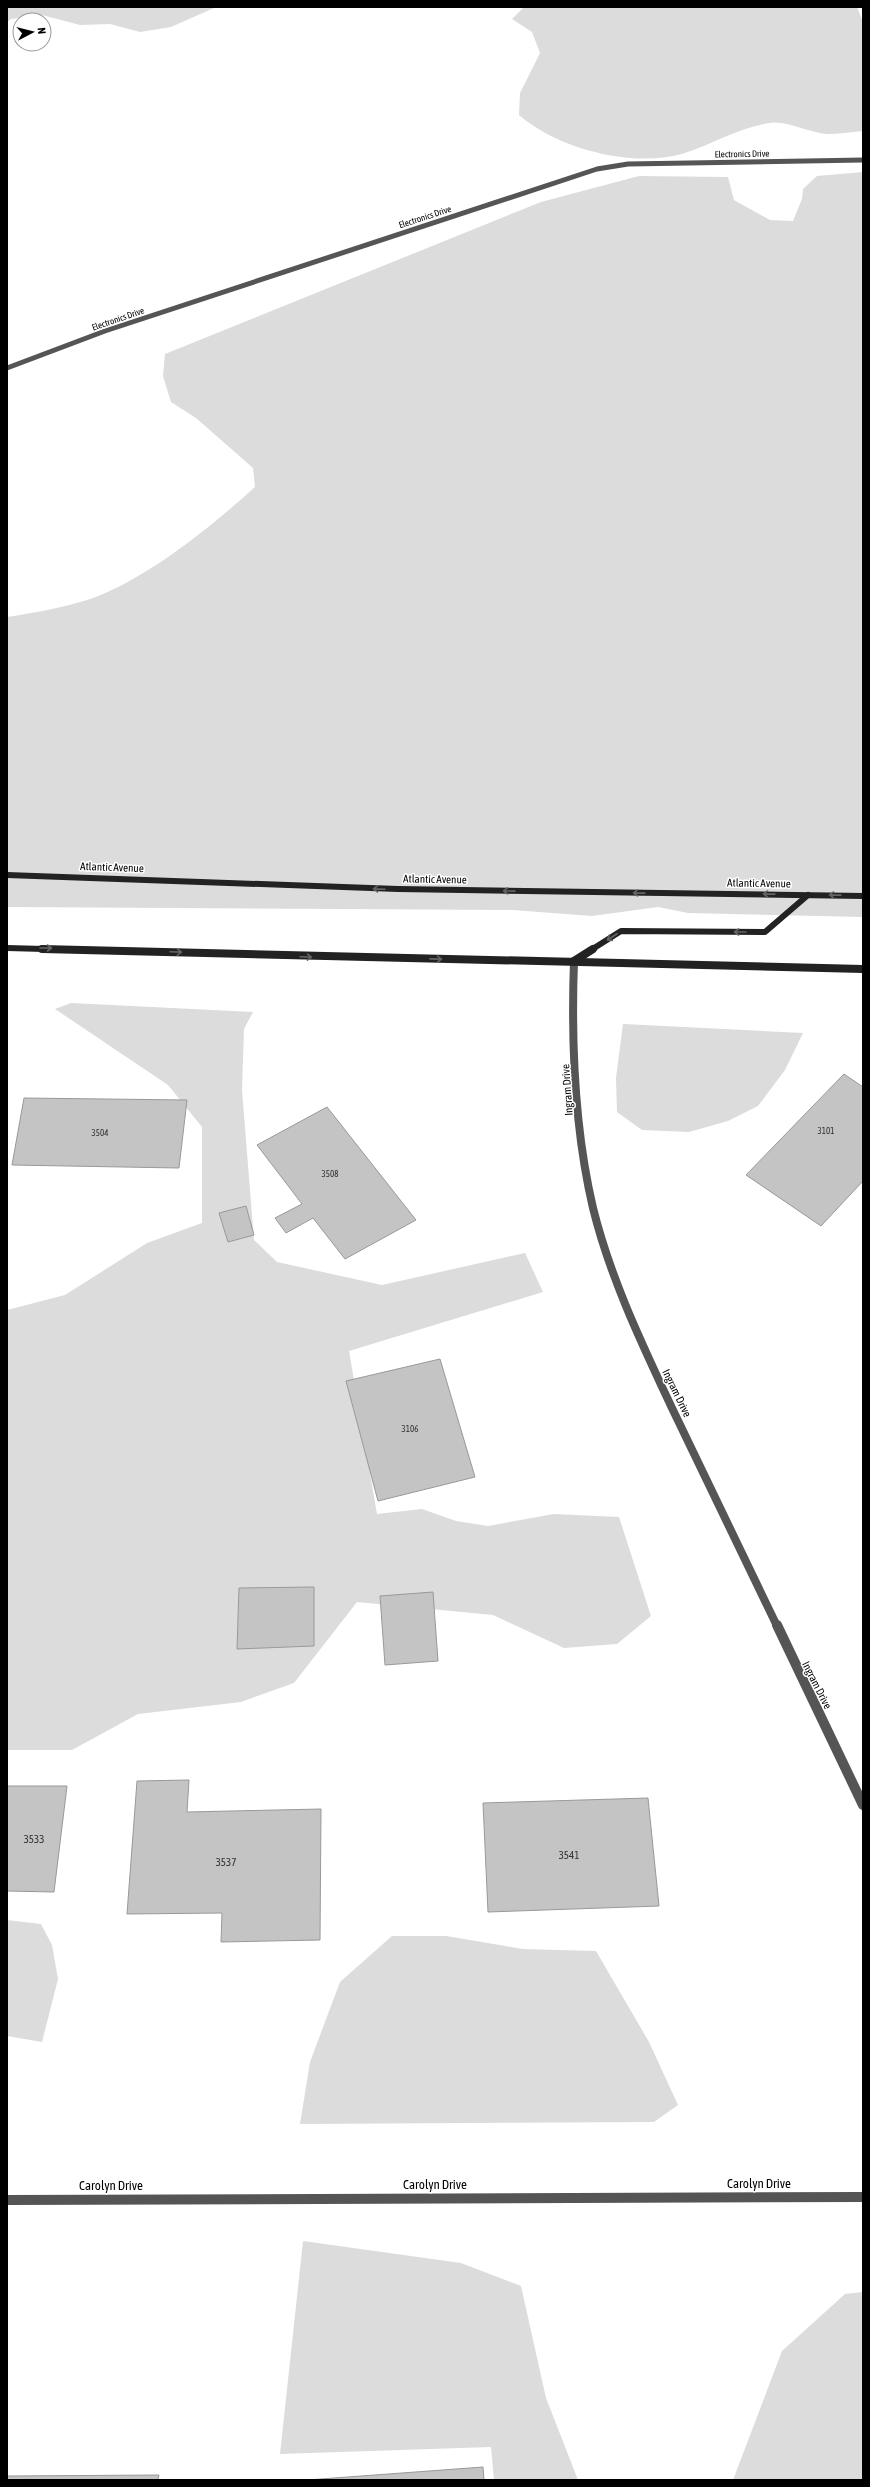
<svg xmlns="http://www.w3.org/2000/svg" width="870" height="2487" viewBox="0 0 870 2487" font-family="'Asap Condensed',sans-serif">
	<rect width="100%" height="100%" fill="#fff"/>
	<g fill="#dcdcdc">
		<path d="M 7,7 L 227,7 L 214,8 L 171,27 L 140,32 L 110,24 L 80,25 L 42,15 L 11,19 L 7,22 Z"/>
		<path d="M 524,7 L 857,7 L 863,22 L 863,131 C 851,132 838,134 827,134 C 810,133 786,120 770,123 C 740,127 713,144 685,153 C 634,169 558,149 519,115 L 520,93 L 540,53 L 532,32 L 512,19 Z"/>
		<path d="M 863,172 L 863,917 L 688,913 L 658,907 L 592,916 L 513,910 L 7,907 L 7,617 C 33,613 62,608 87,600 C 143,582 211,527 255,487 L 253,468 L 196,418 L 171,402 L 163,376 L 165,354 L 541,202 L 639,176 L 728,177 L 734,200 L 770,220 L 793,221 L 802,199 L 803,189 L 817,176 Z"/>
		<path d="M 71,1003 L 253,1012 L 244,1029 L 242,1090 L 254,1240 L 277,1262 L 382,1285 L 525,1253 L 543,1292 L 349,1351 L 377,1514 L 422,1509 L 456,1521 L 488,1526 L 554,1514 L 619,1517 L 651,1616 L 617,1644 L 564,1648 L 493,1615 L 357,1602 L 294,1683 L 241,1702 L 138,1714 L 72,1750 L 7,1750 L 7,1310 L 65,1295 L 147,1243 L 202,1223 L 202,1127 L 168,1085 L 55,1009 Z"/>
		<path d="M 623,1024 L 624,1024 L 803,1033 L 785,1070 L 758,1106 L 728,1121 L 689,1132 L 642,1130 L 617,1112 L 616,1078 Z"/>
		<path d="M 7,1920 L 41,1924 L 52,1945 L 58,1979 L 42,2042 L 7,2036 Z"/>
		<path d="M 392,1936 L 446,1936 L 523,1949 L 596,1951 L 649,2042 L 678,2105 L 654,2122 L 300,2124 L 310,2062 L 340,1982 Z"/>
		<path d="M 303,2241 L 461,2263 L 521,2286 L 546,2398 L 578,2480 L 494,2480 L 491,2447 L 280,2454 Z"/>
		<path d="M 863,2292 L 863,2480 L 733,2480 L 782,2351 L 845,2294 Z"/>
	</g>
	<g fill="#c4c4c4" stroke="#999">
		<path d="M 844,1074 L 863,1087 L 863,1181 L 821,1226 L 746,1175 Z"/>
		<path d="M 24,1098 L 187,1100 L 179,1168 L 12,1165 Z"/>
		<path d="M 327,1107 L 416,1220 L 345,1259 L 313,1218 L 286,1233 L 275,1218 L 302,1204 L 257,1145 Z"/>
		<path d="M 246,1206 L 254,1235 L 228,1242 L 219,1213 Z"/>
		<path d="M 440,1359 L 475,1477 L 378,1501 L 346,1381 Z"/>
		<path d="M 314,1587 L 314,1646 L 237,1649 L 239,1588 Z"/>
		<path d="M 433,1592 L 438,1661 L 385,1665 L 380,1596 Z"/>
		<path d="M 189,1780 L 187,1812 L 321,1809 L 320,1940 L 221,1942 L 222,1913 L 127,1914 L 137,1781 Z"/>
		<path d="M 7,1786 L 67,1786 L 54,1892 L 7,1891 Z"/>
		<path d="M 648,1798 L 659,1906 L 488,1912 L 483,1803 Z"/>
		<path d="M 483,2467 L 484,2480 L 307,2480 Z"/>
		<path d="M 159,2475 L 158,2480 L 7,2480 L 7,2476 Z"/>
	</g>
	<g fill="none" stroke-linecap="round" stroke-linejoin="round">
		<path stroke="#555" stroke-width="5" d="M 7,368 L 105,331 L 597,169 L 628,164 L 863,160"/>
		<path stroke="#555" stroke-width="8" d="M 574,961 C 571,1044 574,1127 593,1208 C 610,1277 641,1342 671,1406 C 706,1479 742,1553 777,1626"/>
		<g stroke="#555" stroke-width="10">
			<path d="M 777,1625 L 863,1805"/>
			<path d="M 7,2200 L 863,2197"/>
		</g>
		<g stroke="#222" stroke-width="6">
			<path d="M 7,875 L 398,889 L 863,896"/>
			<path d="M 7,948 L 82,950"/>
			<path d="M 591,950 L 621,931 L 765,932 L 808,895"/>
		</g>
		<g stroke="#222" stroke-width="8">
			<path d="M 42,949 L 863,969"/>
			<path d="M 574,961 L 593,949"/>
		</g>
	</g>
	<defs><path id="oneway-shaft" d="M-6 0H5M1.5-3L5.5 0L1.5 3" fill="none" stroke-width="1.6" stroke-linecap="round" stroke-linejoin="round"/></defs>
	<g stroke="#646464">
		<use href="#oneway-shaft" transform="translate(379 889) rotate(-178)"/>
		<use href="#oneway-shaft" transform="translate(509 891) rotate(-179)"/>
		<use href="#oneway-shaft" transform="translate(639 893) rotate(-179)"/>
		<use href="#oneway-shaft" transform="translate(769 894) rotate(-179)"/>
		<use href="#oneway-shaft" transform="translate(835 895) rotate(-179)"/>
		<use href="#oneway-shaft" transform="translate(740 932) rotate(-180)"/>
		<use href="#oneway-shaft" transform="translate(612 937) rotate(147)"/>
		<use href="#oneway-shaft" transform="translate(46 948)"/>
		<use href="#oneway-shaft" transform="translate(176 952) rotate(2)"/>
		<use href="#oneway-shaft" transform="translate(306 957) rotate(2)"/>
		<use href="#oneway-shaft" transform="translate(436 959) rotate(1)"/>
	</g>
	<g text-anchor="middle" stroke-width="3" stroke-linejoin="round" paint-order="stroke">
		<g font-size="9" fill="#000" stroke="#fff">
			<text transform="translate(742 154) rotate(-1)" y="3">Electronics Drive</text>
			<text transform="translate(425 217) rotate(-18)" y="3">Electronics Drive</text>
			<text transform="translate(118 319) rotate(-19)" y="3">Electronics Drive</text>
		</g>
		<g font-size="9" fill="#313131">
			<text x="826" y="1134">3101</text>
			<text x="100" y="1136">3504</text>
			<text x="330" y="1177">3508</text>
			<text x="410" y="1432">3106</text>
		</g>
		<g font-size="11" fill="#000" stroke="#fff">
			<text transform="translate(112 867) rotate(2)" y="4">Atlantic Avenue</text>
			<text transform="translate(435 879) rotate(1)" y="4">Atlantic Avenue</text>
			<text transform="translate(759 883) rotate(1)" y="4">Atlantic Avenue</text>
			<text transform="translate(567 1090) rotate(-94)" y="4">Ingram Drive</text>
			<text transform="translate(677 1393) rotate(64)" y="4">Ingram Drive</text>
			<text transform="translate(817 1685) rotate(63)" y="4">Ingram Drive</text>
		</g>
		<g font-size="11" fill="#313131">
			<text x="34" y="1843">3533</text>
			<text x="569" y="1859">3541</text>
			<text x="226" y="1866">3537</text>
		</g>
		<g font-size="13" fill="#000" stroke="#fff">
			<text x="759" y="2188">Carolyn Drive</text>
			<text x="435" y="2189">Carolyn Drive</text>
			<text x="111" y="2190">Carolyn Drive</text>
		</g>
	</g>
	<rect width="870" height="2487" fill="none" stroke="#000000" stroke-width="16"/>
	<g transform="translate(32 32) rotate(83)"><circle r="19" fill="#ffffff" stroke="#999999"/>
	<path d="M0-3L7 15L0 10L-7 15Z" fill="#000000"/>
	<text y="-6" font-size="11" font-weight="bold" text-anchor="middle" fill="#000000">N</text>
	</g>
</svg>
